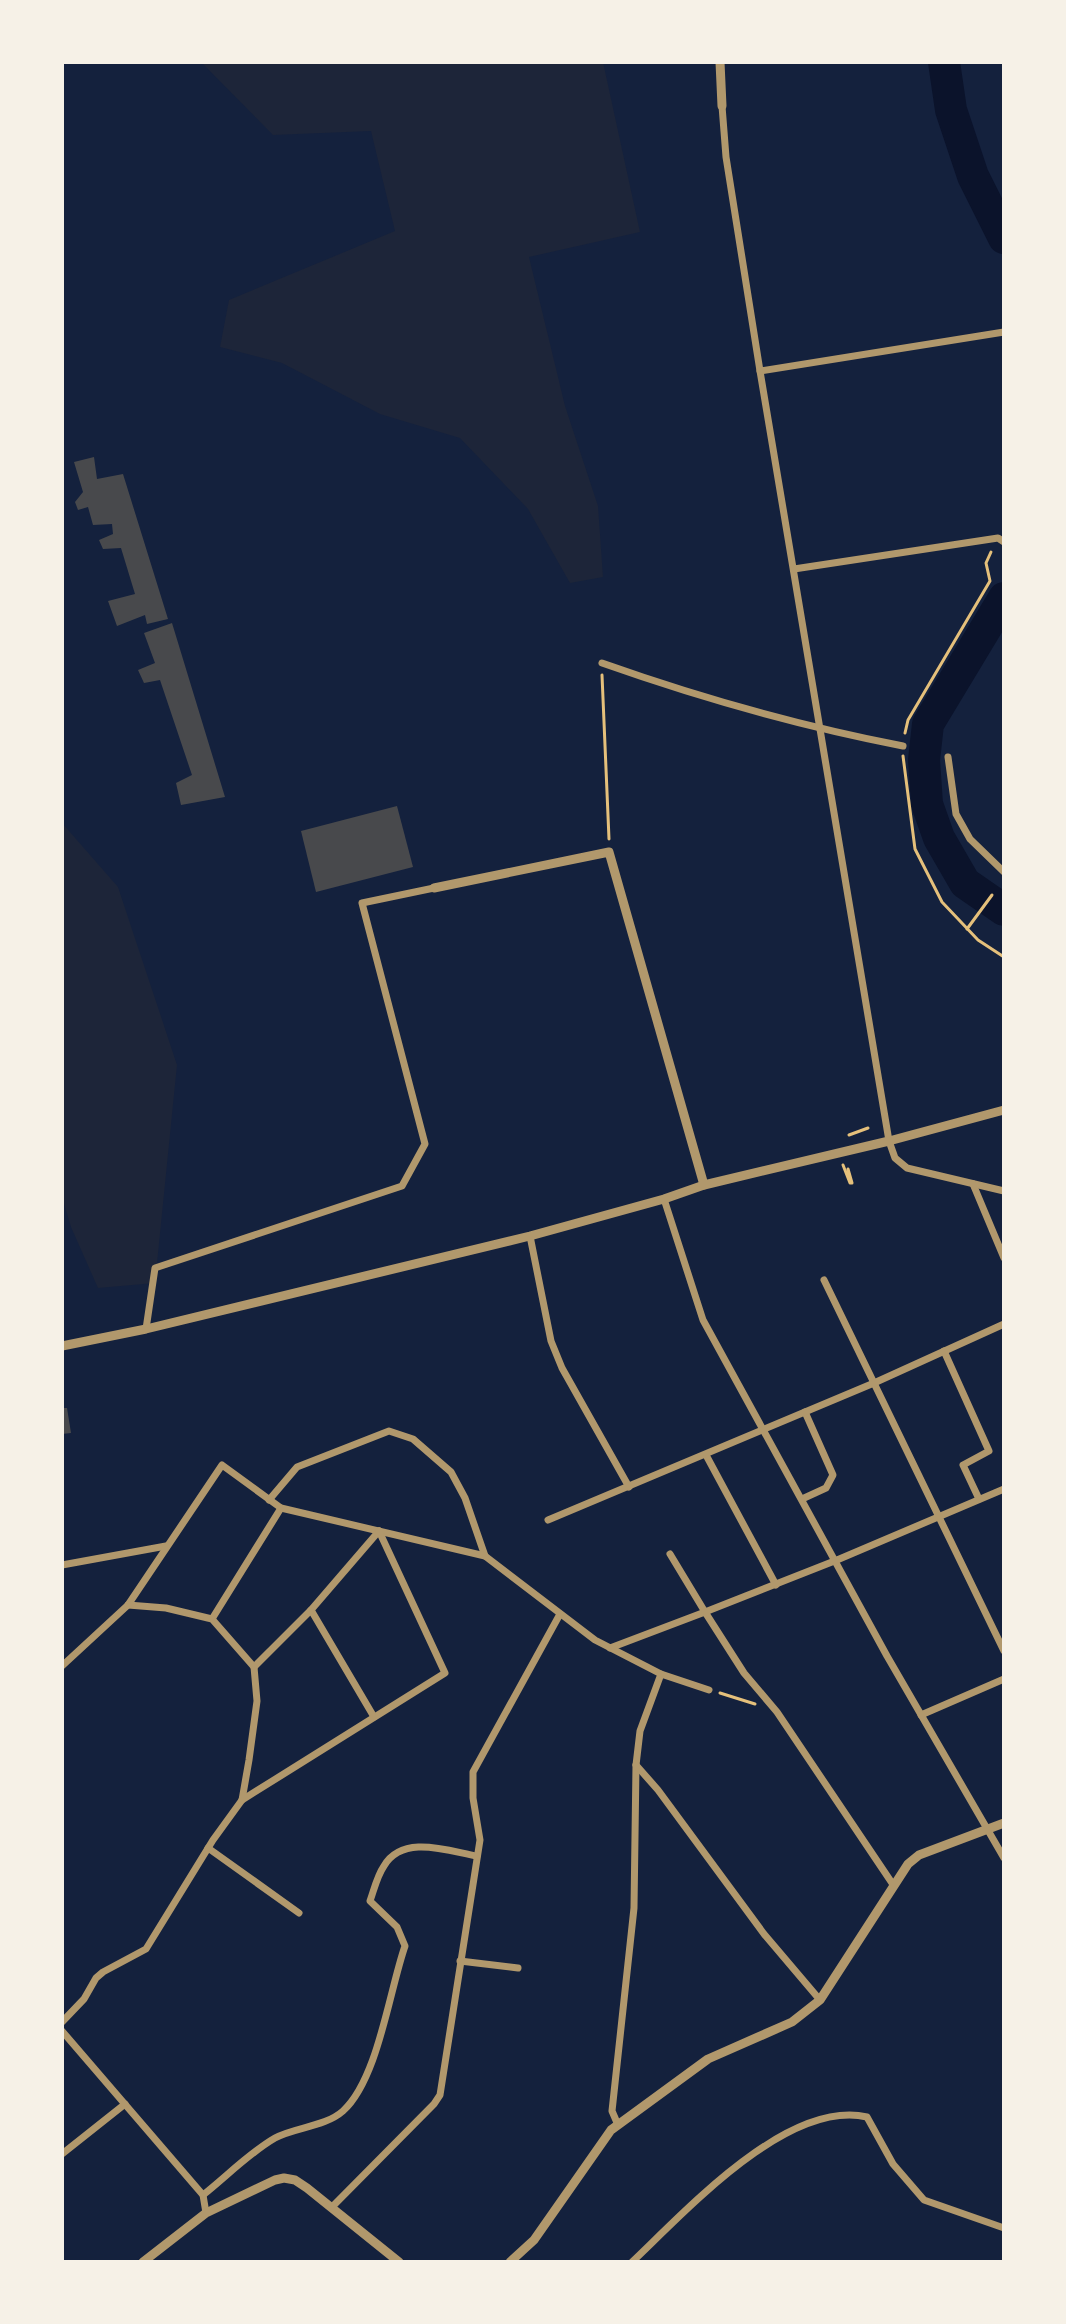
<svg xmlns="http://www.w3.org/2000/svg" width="1066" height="2324" viewBox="0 0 1066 2324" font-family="Poppins,sans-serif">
	<rect width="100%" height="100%" fill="#14213d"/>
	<g fill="#1d2539">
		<path d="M 201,62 L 603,62 L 640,232 L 529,257 L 565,406 L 598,506 L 603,577 L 570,583 L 528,509 L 460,438 L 380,414 L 282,363 L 220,347 L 229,300 L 395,231 L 371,131 L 273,135 Z"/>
		<path d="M 62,823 L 118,887 L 177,1065 L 155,1283 L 98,1288 L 71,1227 L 62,1197 Z"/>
	</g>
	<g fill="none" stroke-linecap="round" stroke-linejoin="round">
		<g stroke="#0b132b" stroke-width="32">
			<path d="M 944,62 L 951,110 L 973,176 L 1004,238"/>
			<path d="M 1004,598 L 928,724 L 924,760 L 927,804 L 939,838 L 965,883 L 1004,910"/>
		</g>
	</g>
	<g fill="#48494c">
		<path d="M 94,457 L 97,479 L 123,474 L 168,619 L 147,624 L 145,615 L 117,626 L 108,601 L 135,594 L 121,548 L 103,549 L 99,540 L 113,534 L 112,524 L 93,525 L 88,507 L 78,510 L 75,502 L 83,492 L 74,462 Z"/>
		<path d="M 172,623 L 225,797 L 181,805 L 176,783 L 192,775 L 160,680 L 144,683 L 138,670 L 155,663 L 144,633 Z"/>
		<path d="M 397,806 L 413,867 L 316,892 L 301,831 Z"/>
		<path d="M 62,1408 L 67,1408 L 71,1433 L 62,1434 Z"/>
	</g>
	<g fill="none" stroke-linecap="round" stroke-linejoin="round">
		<g stroke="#e5c07b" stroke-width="3">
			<path d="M 602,675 L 609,839"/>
			<path d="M 905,733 L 908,720 L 990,581 L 986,563 L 991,552"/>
			<path d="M 903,756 L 915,849 L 942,902 L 978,940 L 1004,957"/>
			<path d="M 967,929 L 992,895"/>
			<path d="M 849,1135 L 868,1128"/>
			<path d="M 843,1165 L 850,1183 L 852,1183 L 848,1169"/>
			<path d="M 720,1693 L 755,1704"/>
		</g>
		<g stroke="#b1986c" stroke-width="7">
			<path d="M 722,106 L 726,157 L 760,371 L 889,1141 L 895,1158 L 907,1168 L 1004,1191"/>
			<path d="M 760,371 L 1004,332"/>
			<path d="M 794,569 L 998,538 L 1004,542"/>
			<path d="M 602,663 C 701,698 800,726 903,746"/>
			<path d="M 948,757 L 956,814 L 970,839 L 1004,872"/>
			<path d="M 973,1184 L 1004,1258"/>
			<path d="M 664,1199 L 703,1320 L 887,1656 L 1004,1858"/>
			<path d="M 530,1236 L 551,1341 L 562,1368 L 629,1487"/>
			<path d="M 824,1280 L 1004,1651"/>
			<path d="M 146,1329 L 155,1268 L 402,1186 L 425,1144 L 362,903 L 434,888"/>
			<path d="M 944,1351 L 989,1451 L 963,1465 L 979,1499"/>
			<path d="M 706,1455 L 776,1585"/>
			<path d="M 802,1499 L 826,1488 L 833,1475 L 805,1412"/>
			<path d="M 269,1500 L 297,1467 L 389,1431 L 413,1439 L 451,1472 L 465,1498 L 485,1556"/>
			<path d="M 548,1520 L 874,1383 L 1004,1324"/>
			<path d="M 62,1565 L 166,1546"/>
			<path d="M 311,1610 L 374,1717"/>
			<path d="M 212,1619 L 281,1508"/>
			<path d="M 610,1648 L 705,1612 L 670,1554"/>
			<path d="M 62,1666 L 128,1605 L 222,1465 L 281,1508 L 485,1556 L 595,1640 L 661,1674 L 640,1731 L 636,1765 L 634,1908 L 612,2111 L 618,2125"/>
			<path d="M 254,1667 L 311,1610 L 379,1531"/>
			<path d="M 661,1674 L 709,1690"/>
			<path d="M 921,1715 L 1004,1679"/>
			<path d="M 636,1765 L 658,1790 L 764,1934 L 820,2000"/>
			<path d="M 242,1800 L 445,1673 L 379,1531"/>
			<path d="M 208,1848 L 299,1913"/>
			<path d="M 894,1886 L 777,1712 L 744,1673 L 705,1612 L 837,1560 L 1004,1489"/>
			<path d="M 460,1961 L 518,1968"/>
			<path d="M 62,2022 L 84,1999 L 96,1978 L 103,1972 L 146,1949 L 213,1840 L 242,1800 L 249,1760 L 257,1701 L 254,1667 L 212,1619 L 166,1608 L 128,1605"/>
			<path d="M 62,2031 L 203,2195 L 206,2213"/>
			<path d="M 62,2154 L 125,2104"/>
			<path d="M 203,2195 C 226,2177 249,2153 275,2138 C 295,2127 325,2127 343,2111 C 378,2079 389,1992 405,1946 L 397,1927 L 370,1901 C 374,1890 377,1876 384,1866 C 403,1834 448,1851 477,1856"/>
			<path d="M 332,2207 L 434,2104 L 440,2095 L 480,1840 L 473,1798 L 473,1772 L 560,1614"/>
			<path d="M 632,2262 C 685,2212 787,2099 867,2117 L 893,2164 L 924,2200 L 1004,2228"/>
		</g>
		<g stroke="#b1986c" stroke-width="9">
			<path d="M 720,62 L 722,106"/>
			<path d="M 434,888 L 609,852 L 704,1185"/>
			<path d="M 62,1346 L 146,1329 L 530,1236 L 664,1199 L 704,1185 L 889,1141 L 1004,1110"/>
			<path d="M 143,2262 L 206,2213 L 275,2180 L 284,2178 L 295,2180 L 307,2188 L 399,2262"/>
			<path d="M 510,2262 L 534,2240 L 611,2130 L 708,2059 L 792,2022 L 820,2000 L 908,1864 L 919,1855 L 1004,1823"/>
		</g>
	</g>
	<rect width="1066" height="2324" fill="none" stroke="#f6f1e7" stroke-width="128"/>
</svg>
